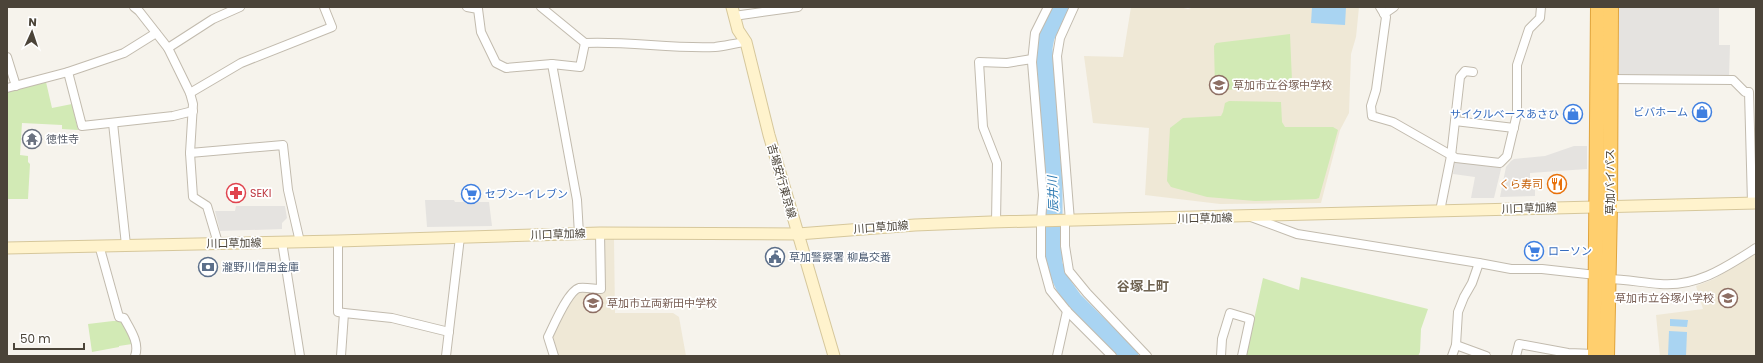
<svg xmlns="http://www.w3.org/2000/svg" width="1763" height="363" viewBox="0 0 1763 363" font-family="Poppins,'Noto Sans JP',sans-serif">
	<rect width="100%" height="100%" fill="#f6f3ec"/>
	<g fill="#efe8d6">
		<path d="M 1131,7 L 1179,7 L 1188,9 L 1195,7 L 1359,7 L 1356,37 L 1351,54 L 1349,113 L 1340,130 L 1321,203 L 1220,204 L 1145,195 L 1149,128 L 1093,123 L 1084,56 L 1123,57 Z"/>
		<path d="M 614,239 L 615,313 L 673,313 L 679,317 L 686,356 L 558,356 L 551,336 L 575,293 L 604,292 L 604,240 Z"/>
		<path d="M 1756,253 L 1756,356 L 1660,356 L 1656,315 L 1703,309 L 1696,286 L 1714,279 Z"/>
	</g>
	<g fill="#d2eab5">
		<path d="M 1290,34 L 1292,81 L 1284,81 L 1278,88 L 1220,90 L 1215,87 L 1214,46 L 1216,43 Z"/>
		<path d="M 46,82 L 52,108 L 72,104 L 78,130 L 62,129 L 62,125 L 22,123 L 20,155 L 28,156 L 28,162 L 30,164 L 28,199 L 7,199 L 7,91 Z"/>
		<path d="M 1229,101 L 1281,102 L 1282,122 L 1285,127 L 1333,127 L 1338,130 L 1319,198 L 1316,199 L 1255,201 L 1207,197 L 1171,187 L 1167,181 L 1170,128 L 1183,118 L 1221,116 L 1223,112 L 1225,103 Z"/>
		<path d="M 1301,277 L 1428,309 L 1421,329 L 1420,352 L 1418,356 L 1246,356 L 1263,278 L 1299,290 Z"/>
		<path d="M 113,321 L 121,321 L 131,337 L 132,344 L 119,346 L 119,347 L 92,352 L 88,324 Z"/>
	</g>
	<g fill="#e5e3e0">
		<path d="M 1619,7 L 1719,7 L 1719,45 L 1730,45 L 1729,76 L 1619,75 Z"/>
		<path d="M 1574,146 L 1587,146 L 1587,169 L 1530,173 L 1530,179 L 1535,179 L 1535,196 L 1500,197 L 1506,167 L 1511,161 L 1514,159 L 1545,156 Z"/>
		<path d="M 1455,161 L 1502,165 L 1494,198 L 1471,198 L 1475,177 L 1453,174 Z"/>
		<path d="M 425,200 L 454,200 L 455,202 L 489,202 L 492,226 L 427,227 Z"/>
		<path d="M 236,206 L 285,206 L 287,218 L 282,223 L 282,229 L 220,231 L 215,211 L 235,211 Z"/>
	</g>
	<g fill="#a9d4f2">
		<path d="M 1312,7 L 1346,7 L 1345,25 L 1311,23 Z"/>
		<path d="M 1670,319 L 1688,320 L 1687,327 L 1670,326 Z"/>
		<path d="M 1669,331 L 1687,332 L 1686,356 L 1668,356 Z"/>
	</g>
	<g fill="none" stroke-linecap="round" stroke-linejoin="round">
		<path stroke="#a9d4f2" stroke-width="17" d="M 1061,7 L 1046,37 L 1044,48 L 1054,185 L 1054,265 L 1064,286 L 1074,300 L 1130,356"/>
		<g stroke="#c2bbae" stroke-width="10">
			<g id="street">
				<path d="M 134,7 L 139,11 L 168,48 L 190,93 L 193,104 L 190,153 L 193,197 L 207,206 L 218,243"/>
				<path d="M 467,7 L 478,9 L 481,32 L 496,63 L 506,68 L 552,64 L 580,67 L 585,43 C 629,41 672,49 715,47 C 725,46 736,43 746,42"/>
				<path d="M 541,7 L 585,43"/>
				<path d="M 1048,7 L 1035,33 L 1032,62 L 1043,195 L 1041,221 L 1041,257 L 1050,290 L 1067,311 L 1112,356"/>
				<path d="M 1380,7 L 1386,17 L 1376,90 L 1371,106 L 1372,116 L 1393,122 L 1456,158 L 1500,163 L 1507,156 L 1517,114 L 1517,65 L 1529,29 L 1540,18 L 1541,7"/>
				<path d="M 1384,14 L 1394,7"/>
				<path d="M 734,16 L 798,7"/>
				<path d="M 168,48 L 213,19 L 240,7"/>
				<path d="M 7,57 L 16,86"/>
				<path d="M 552,64 L 577,200 L 579,234"/>
				<path d="M 68,72 L 82,126 L 173,116 L 193,111"/>
				<path d="M 1610,79 L 1733,80 L 1745,92 L 1749,92 L 1752,203"/>
				<path d="M 7,88 L 68,72 L 124,53 L 156,33"/>
				<path d="M 190,93 L 241,63 L 332,27 L 324,7"/>
				<path d="M 1455,121 L 1514,128"/>
				<path d="M 113,123 L 126,245"/>
				<path d="M 190,153 L 283,145 L 288,190 L 300,242"/>
				<path d="M 1440,211 L 1451,156 L 1460,77 L 1465,71 L 1473,72"/>
				<path d="M 1251,217 L 1297,234 L 1479,263 L 1511,269 L 1542,269 L 1596,275"/>
				<path d="M 1070,221 L 1057,56 L 1060,38 L 1074,7"/>
				<path d="M 996,222 L 997,163 L 983,127 L 979,62 L 1007,63 L 1032,59"/>
				<path d="M 1065,222 L 1065,246 L 1069,271 L 1087,293 L 1147,356"/>
				<path d="M 338,241 L 338,312 L 344,313 L 392,318 L 449,332"/>
				<path d="M 282,242 L 300,356"/>
				<path d="M 99,245 L 119,317 L 124,318 C 130,329 140,343 135,356"/>
				<path d="M 1608,279 C 1626,279 1643,283 1660,284 C 1698,287 1726,267 1756,248"/>
				<path d="M 1456,345 L 1486,356"/>
				<path d="M 341,356 L 344,313"/>
				<path d="M 446,356 L 460,237"/>
				<path d="M 554,356 L 548,337 C 553,327 568,291 579,288 C 585,287 595,289 601,289 L 600,233"/>
				<path d="M 1057,356 L 1067,311"/>
				<path d="M 1221,356 L 1222,339 L 1230,313 L 1250,319 L 1242,356"/>
				<path d="M 1452,356 L 1456,345 L 1458,312 L 1464,297 L 1472,283 L 1479,263"/>
				<path d="M 1516,356 L 1519,344 L 1568,353 L 1595,354"/>
			</g>
		</g>
		<g stroke="#d6c79b" stroke-width="13">
			<g id="secondary">
				<path d="M 732,7 L 738,30 L 746,42 L 769,135 L 834,356"/>
				<path d="M 7,248 L 338,241 L 600,233 L 798,234 L 915,225 L 991,222 L 1756,203"/>
			</g>
		</g>
		<g stroke="#e0a43c" stroke-width="16">
			<g id="highway">
				<path d="M 1595,356 L 1598,7"/>
				<path d="M 1607,356 L 1610,206 L 1611,7"/>
			</g>
		</g>
		<use href="#street" stroke="#fff" stroke-width="8"/>
		<use href="#secondary" stroke="#fff3cd" stroke-width="11"/>
		<use href="#highway" stroke="#ffcf6e" stroke-width="14"/>
	</g>
	<defs>
		<g id="school-ring" transform="scale(1)"><circle r="9.5" fill="#fff" stroke="#8d6e63" stroke-width="1.5"/><path d="M0-5L7-2L0 1L-7-2ZM-4 1L0 2.5L4 1V4Q0 6-4 4Z" fill="#8d6e63"/></g>
		<g id="shop-ring" transform="scale(1)"><circle r="9.5" fill="#fff" stroke="#3f7fe0" stroke-width="1.5"/><path d="M-5-2.5h2.3a2.7 3.5 0 0 1 5.4 0H5L5.5 6h-11ZM-1.5-2.5h3a1.5 2.3 0 0 0-3 0Z" fill="#3f7fe0"/></g>
		<g id="temple-ring" transform="scale(1)"><circle r="9.5" fill="#fff" stroke="#6b7280" stroke-width="1.5"/><path d="M0-6L5-2H3V0L6.5 2.5H4V6H1.5V3h-3V6H-4V2.5H-6.5L-3 0V-2H-5Z" fill="#6b7280"/></g>
		<g id="restaurant-ring" transform="scale(1)"><circle r="9.5" fill="#fff" stroke="#e8710a" stroke-width="1.5"/><path d="M-5-6h1v4h1v-4h1v4h1v-4h1v5L-1.5 .5V6h-2V.5L-5-1ZM5-6V6H3V1.5H1.5Q1.5-4 5-6Z" fill="#e8710a"/></g>
		<g id="pharmacy-ring" transform="scale(1)"><circle r="9.5" fill="#fff" stroke="#e0444e" stroke-width="1.5"/><path d="M-2-6h4v4h4v4h-4v4h-4v-4h-4v-4h4Z" fill="#e0444e"/></g>
		<g id="supermarket-ring" transform="scale(1)"><circle r="9.5" fill="#fff" stroke="#3f7fe0" stroke-width="1.5"/><path d="M-6-5.5h2.5l.6 2H6L4.5 2H-2.5L-4.4-4H-6ZM-1.5 3.2a1.3 1.3 0 1 0 .1 0ZM3 3.2a1.3 1.3 0 1 0 .1 0Z" fill="#3f7fe0"/></g>
		<g id="civic-ring" transform="scale(1)"><circle r="9.5" fill="#fff" stroke="#5c6f8a" stroke-width="1.5"/><path d="M-.6-6.5H3V-4.5H.6V-3L4-1V1h2V6H-6V1h2V-1L-.6-3ZM-1.2 2.5V6h2.4V2.5Z" fill="#5c6f8a"/></g>
		<g id="bank-ring" transform="scale(1)"><circle r="9.5" fill="#fff" stroke="#5c6f8a" stroke-width="1.5"/><path d="M-6-4H6V4H-6ZM0-2.3a2.3 2.3 0 1 0 0 4.6a2.3 2.3 0 1 0 0-4.6Z" fill="#5c6f8a"/></g>
	</defs>
	<g fill-rule="evenodd">
		<use href="#school-ring" x="1219" y="85"/>
		<use href="#shop-ring" x="1702" y="112"/>
		<use href="#shop-ring" x="1573" y="114"/>
		<use href="#temple-ring" x="32" y="139"/>
		<use href="#restaurant-ring" x="1557" y="184"/>
		<use href="#pharmacy-ring" x="236" y="193"/>
		<use href="#supermarket-ring" x="471" y="194"/>
		<use href="#supermarket-ring" x="1534" y="251"/>
		<use href="#civic-ring" x="775" y="257"/>
		<use href="#bank-ring" x="208" y="267"/>
		<use href="#school-ring" x="1728" y="298"/>
		<use href="#school-ring" x="593" y="303"/>
	</g>
	<g text-anchor="middle" stroke-width="3.5" stroke-linejoin="round" paint-order="stroke">
		<g font-size="11" fill="#785e54" stroke="#fff" text-anchor="start">
			<text x="1233" y="89">草加市立谷塚中学校</text>
			<text x="1714" y="302" text-anchor="end">草加市立谷塚小学校</text>
			<text x="607" y="307">草加市立両新田中学校</text>
		</g>
		<g font-size="11" fill="#366cbe" stroke="#fff" text-anchor="end">
			<text x="1688" y="116">ビバホーム</text>
			<text x="1559" y="118">サイクルベースあさひ</text>
			<text x="485" y="198" text-anchor="start">セブン-イレブン</text>
			<text x="1548" y="255" text-anchor="start">ローソン</text>
		</g>
		<g font-size="11" fill="#5b616d" stroke="#fff" text-anchor="start">
			<text x="46" y="143">徳性寺</text>
		</g>
		<g font-size="11" fill="#4b4439" stroke="#fff">
			<text transform="translate(782 181) rotate(74)" y="4">吉場安行東京線</text>
			<text transform="translate(1610 182) rotate(-90)" y="4">草加バイパス</text>
			<text transform="translate(1529 208) rotate(-2)" y="4">川口草加線</text>
			<text transform="translate(1205 218) rotate(-1)" y="4">川口草加線</text>
			<text transform="translate(881 227) rotate(-4)" y="4">川口草加線</text>
			<text transform="translate(558 234) rotate(-2)" y="4">川口草加線</text>
			<text transform="translate(234 243) rotate(-1)" y="4">川口草加線</text>
		</g>
		<g font-size="11" fill="#c56008" stroke="#fff" text-anchor="end">
			<text x="1543" y="188">くら寿司</text>
		</g>
		<g font-size="11" fill="#be3a42" stroke="#fff" text-anchor="start">
			<text x="250" y="197">SEKI</text>
		</g>
		<g font-size="11" fill="#4e5e75" stroke="#fff" text-anchor="start">
			<text x="789" y="261">草加警察署 柳島交番</text>
			<text x="222" y="271">瀧野川信用金庫</text>
		</g>
		<g font-size="12" font-style="italic" fill="#2e7ab2" stroke="#fff">
			<text transform="translate(1053 194) rotate(-92)" y="4">辰井川</text>
		</g>
		<g font-size="13" font-weight="bold" fill="#6e6250" stroke="#fff">
			<text x="1143" y="291">谷塚上町</text>
		</g>
	</g>
	<rect width="1763" height="363" fill="none" stroke="#4b4439" stroke-width="16"/>
	<g transform="translate(32 32) rotate(3)" stroke="#ffffff" stroke-width="3" paint-order="stroke">
	<path d="M0-3L7 15L0 10L-7 15Z" fill="#4b4439"/>
	<text y="-6" font-size="11" font-weight="bold" text-anchor="middle" fill="#4b4439">N</text>
	</g>
	<path d="M14 343v6h70v-6" fill="none" stroke="#4b4439" stroke-width="2"/>
	<text x="20" y="343" font-size="12" fill="#4b4439" stroke="#ffffff" stroke-width="3" paint-order="stroke">50 m</text>
</svg>
